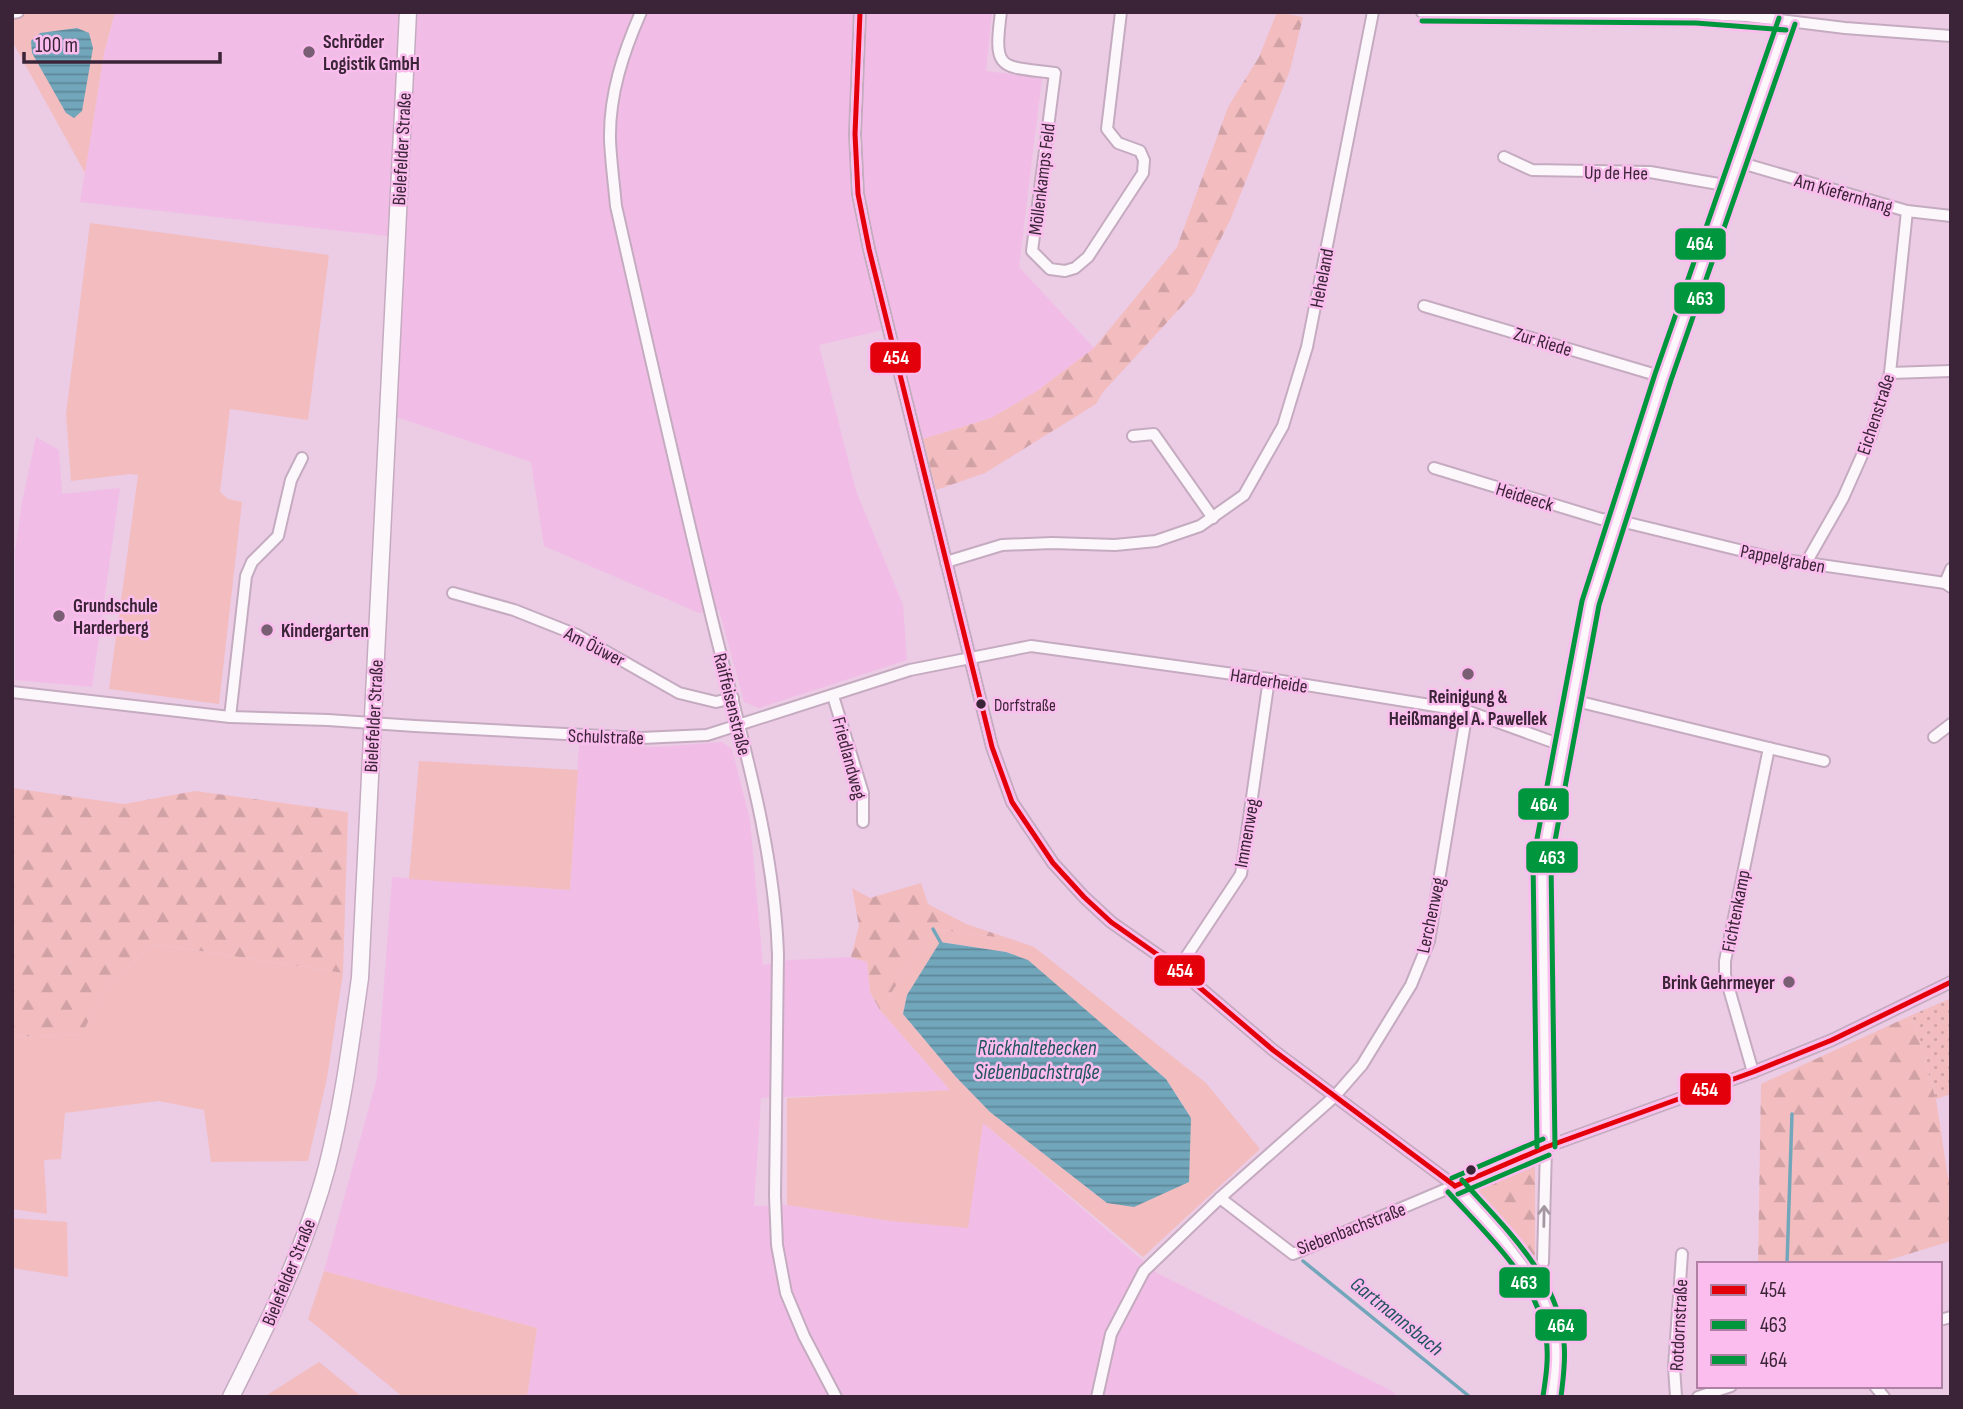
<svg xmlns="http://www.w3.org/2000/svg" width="1963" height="1409" viewBox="0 0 1963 1409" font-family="'Sofia Sans Condensed',sans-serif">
	<defs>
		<pattern id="forest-firs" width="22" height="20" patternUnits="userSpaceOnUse" patternTransform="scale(1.75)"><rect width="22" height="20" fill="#f3bdbf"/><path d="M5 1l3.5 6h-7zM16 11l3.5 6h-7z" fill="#d1a2a5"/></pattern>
		<pattern id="park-dots" width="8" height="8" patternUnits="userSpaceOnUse" patternTransform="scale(1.75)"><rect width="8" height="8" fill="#f3bdbf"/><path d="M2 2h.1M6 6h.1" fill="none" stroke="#d1a2a5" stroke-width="1.8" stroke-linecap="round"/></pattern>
		<pattern id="water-rules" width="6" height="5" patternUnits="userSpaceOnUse" patternTransform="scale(1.75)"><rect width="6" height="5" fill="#71a6bb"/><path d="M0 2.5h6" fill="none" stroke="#5e8799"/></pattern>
	</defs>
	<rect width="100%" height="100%" fill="#eccbe5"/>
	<g fill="#f1bde6">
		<path d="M 115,12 L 992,12 L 986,71 L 1042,78 L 1019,267 L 1094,348 L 1037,391 L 991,418 L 923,439 L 896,327 L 819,345 L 856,491 L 903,605 L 907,660 L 759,708 L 744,702 L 719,610 L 699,613 L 544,546 L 531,462 L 387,414 L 396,237 L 80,202 L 104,53 Z"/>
		<path d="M 36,437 L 59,450 L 62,494 L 120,488 L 92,687 L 15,680 L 15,552 L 22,502 Z"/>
		<path d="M 722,742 L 732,749 L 750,820 L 763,965 L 790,960 L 851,957 L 867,962 L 870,992 L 880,1010 L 950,1090 L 761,1098 L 754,1206 L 787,1205 L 890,1221 L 982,1122 L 1157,1273 L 1392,1391 L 1399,1397 L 527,1397 L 537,1328 L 324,1271 L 377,1078 L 392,877 L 570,890 L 579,745 L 657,747 Z"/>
	</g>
	<g fill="#f3bdbf" fill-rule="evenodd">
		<path d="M 12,12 L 115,12 L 104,53 L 85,173 L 12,41 Z"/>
		<path d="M 90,223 L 329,255 L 308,420 L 230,409 L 220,492 L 228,499 L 242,502 L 219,704 L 109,689 L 138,475 L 130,474 L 71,481 L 66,414 Z"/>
		<path d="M 419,761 L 578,770 L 570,890 L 409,879 Z"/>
		<path d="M 933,929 L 1011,939 L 1034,947 L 1206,1083 L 1260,1149 L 1143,1257 L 983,1123 L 968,1228 L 890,1221 L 787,1205 L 787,1098 L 950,1090 L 880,1010 ZM 941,942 L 1006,952 L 1027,960 L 1166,1079 L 1191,1118 L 1107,1203 L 990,1112 L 956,1077 L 903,1014 L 907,995 Z"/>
		<path d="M 155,944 L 343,973 L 327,1078 L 308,1161 L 211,1162 L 204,1110 L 159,1101 L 65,1113 L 61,1159 L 44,1160 L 47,1214 L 12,1209 L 12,1037 L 82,1034 L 106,986 Z"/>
		<path d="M 12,1218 L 67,1222 L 68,1277 L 12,1268 Z"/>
		<path d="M 324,1271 L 537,1328 L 527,1397 L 403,1397 L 308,1319 Z"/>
		<path d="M 319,1362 L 362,1397 L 264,1397 Z"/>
	</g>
	<g fill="url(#forest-firs)">
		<path d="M 1277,12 L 1303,17 L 1290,70 L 1231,218 L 1194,293 L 1103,392 L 1096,404 L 985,473 L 936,490 L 923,439 L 991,418 L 1037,391 L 1094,348 L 1177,247 L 1228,107 L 1259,57 Z"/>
		<path d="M 12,788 L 124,804 L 195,791 L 348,812 L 343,973 L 155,944 L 106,986 L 82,1034 L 12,1037 Z"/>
		<path d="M 921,883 L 928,904 L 966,924 L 1011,939 L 933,929 L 880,1010 L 870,992 L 867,962 L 851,957 L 859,926 L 852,888 L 870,898 Z"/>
		<path d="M 1912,1015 L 1936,1099 L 1948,1178 L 1951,1178 L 1951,1241 L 1876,1264 L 1758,1264 L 1761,1084 Z"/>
		<path d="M 1535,1164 L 1535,1262 L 1474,1192 Z"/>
	</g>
	<path fill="url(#park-dots)" d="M 1949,999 L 1951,1004 L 1951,1094 L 1936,1099 L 1912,1015 Z"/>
	<g fill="url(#water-rules)">
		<path d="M 77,28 L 89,33 L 93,48 L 82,111 L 74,118 L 66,113 L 32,53 L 31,41 L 40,33 Z"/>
		<path d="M 940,942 L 1006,952 L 1028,960 L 1166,1079 L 1191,1118 L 1189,1182 L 1134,1207 L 1107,1203 L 990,1112 L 956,1077 L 903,1014 L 907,995 Z"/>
	</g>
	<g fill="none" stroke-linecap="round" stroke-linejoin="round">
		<g stroke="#71a6bb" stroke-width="3.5">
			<path d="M 933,929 L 942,945"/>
			<path d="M 1303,1261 L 1470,1397"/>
			<path d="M 1787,1264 L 1792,1114"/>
		</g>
		<g stroke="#c5abc0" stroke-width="14">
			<g id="minor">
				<path d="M 641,12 C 623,53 609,95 610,140 C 611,162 614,184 616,206 C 647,343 678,479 711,615 C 738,727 774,838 778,954 L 775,1196 L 777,1245 L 786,1293 L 804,1336 L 836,1397"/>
				<path d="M 860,12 L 855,134 L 858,194 L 869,249 L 992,747 L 1012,802 L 1053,863 L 1084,897 L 1111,922 L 1178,969 L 1273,1050 L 1455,1186 L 1501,1238 L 1535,1283 L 1553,1325 L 1556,1362 L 1552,1397"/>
				<path d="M 1001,12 C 993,72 1000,66 1055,73 L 1032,251 L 1050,269 L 1065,271 L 1075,268 L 1088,257 L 1143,173 L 1144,160 L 1140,151 L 1118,143 L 1107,129 L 1121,12"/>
				<path d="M 1422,12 L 1503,15 L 1701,14 L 1747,16 L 1845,28 L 1951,36"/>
				<path d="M 12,13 L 18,12"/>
				<path d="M 1504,157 L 1532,170 L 1650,172 L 1730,186"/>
				<path d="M 1738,162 L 1907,211 L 1951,216"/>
				<path d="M 1424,306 L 1663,377"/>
				<path d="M 1890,373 L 1951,371"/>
				<path d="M 1133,436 L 1154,434 L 1213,518"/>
				<path d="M 1434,468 L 1601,519 L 1616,520 L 1772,558 L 1945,583 L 1951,587"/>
				<path d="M 946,562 L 1002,545 L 1052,543 L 1115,545 L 1156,541 L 1200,526 L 1244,495 L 1283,426 L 1307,347 L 1373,12"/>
				<path d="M 1806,563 L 1843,498 L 1871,435 L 1890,373 L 1907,211"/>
				<path d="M 1945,583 L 1951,569"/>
				<path d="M 453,593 L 514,610 L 577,635 L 679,693 L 716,702 L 733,698"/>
				<path d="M 12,692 L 230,717 L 328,720"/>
				<path d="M 833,696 L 863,793 L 863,822"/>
				<path d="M 1572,700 L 1769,748 L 1725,961 L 1725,975 L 1753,1072"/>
				<path d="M 230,717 L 246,576 L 252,562 L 278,536 L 291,480 L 302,458"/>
				<path d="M 415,726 L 641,738 L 707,735 L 910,670 L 1031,646 L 1269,679 L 1467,711 L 1564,746"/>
				<path d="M 1934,737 L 1951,724"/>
				<path d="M 1769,748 L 1824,761"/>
				<path d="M 1178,969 L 1241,874 L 1269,679"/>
				<path d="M 1220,1198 L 1293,1254 L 1546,1147 L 1753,1072 L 1832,1040 L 1951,982"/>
				<path d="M 1535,1283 L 1543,1262 L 1546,1147 L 1542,861 L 1591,603 L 1663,377 L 1787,21"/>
				<path d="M 1940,1320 L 1951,1317"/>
				<path d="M 1875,1386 L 1884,1397"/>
				<path d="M 1097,1397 L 1111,1334 L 1144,1271 L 1220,1198 L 1334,1097 L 1362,1065 L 1411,985 L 1429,941 L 1467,711"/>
				<path d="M 1676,1397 L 1674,1367 L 1682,1254"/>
				<path d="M 1698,1397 L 1731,1386"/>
			</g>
		</g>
		<g stroke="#c5abc0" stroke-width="19">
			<path id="primary" d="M 231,1397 C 268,1323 306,1247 327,1167 C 343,1105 351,1041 360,978 L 408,12"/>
		</g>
		<use href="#minor" stroke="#fcf7fb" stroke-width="10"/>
		<use href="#primary" stroke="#fcf7fb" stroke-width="16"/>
		<g stroke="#c5abc0" stroke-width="14" stroke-linecap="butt">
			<path id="minor-bridge" d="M 328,720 L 415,726"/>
		</g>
		<use href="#minor-bridge" stroke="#fcf7fb" stroke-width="10"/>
		<g stroke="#fabded" stroke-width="10">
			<g id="bus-1">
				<path d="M 860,12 L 855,134 L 858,194 L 869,249 L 992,747 L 1012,802 L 1053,863 L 1084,897 L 1111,922 L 1178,969 L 1273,1050 L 1455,1186"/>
				<path d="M 1455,1186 L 1546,1147 L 1753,1072 L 1832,1040 L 1951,982"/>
			</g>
		</g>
		<g stroke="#fabded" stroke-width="10">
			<g id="bus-2">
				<path d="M 1422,21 L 1696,23 L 1786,30"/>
				<path d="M 1555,1147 L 1551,862 L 1599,605 L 1671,380 L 1795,24"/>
				<path d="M 1448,1192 C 1486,1234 1537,1279 1546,1337 C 1549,1357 1546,1377 1543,1396"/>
				<path d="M 1458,1194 L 1549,1155"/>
			</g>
		</g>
		<g stroke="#fabded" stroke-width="10">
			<g id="bus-3">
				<path d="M 1537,1147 L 1533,860 L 1582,601 L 1655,374 L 1779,18"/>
				<path d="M 1452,1178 L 1543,1139"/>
				<path d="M 1462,1180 C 1503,1226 1559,1277 1564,1343 C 1566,1361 1563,1379 1561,1397"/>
			</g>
		</g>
		<use href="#bus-1" stroke="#e3000b" stroke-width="5"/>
		<use href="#bus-2" stroke="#00963e" stroke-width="5"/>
		<use href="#bus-3" stroke="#00963e" stroke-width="5"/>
	</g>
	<defs><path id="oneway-shaft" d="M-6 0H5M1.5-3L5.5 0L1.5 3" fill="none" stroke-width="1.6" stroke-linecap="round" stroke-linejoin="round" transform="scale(1.75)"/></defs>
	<use stroke="#a598a3" href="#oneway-shaft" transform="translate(1544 1216) rotate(-89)"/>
	<g fill="#795e74" stroke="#fabded" stroke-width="2.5">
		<circle cx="309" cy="52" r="7"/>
		<circle cx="59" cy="616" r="7"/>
		<circle cx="267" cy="630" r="7"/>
		<circle cx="1468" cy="674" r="7"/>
		<circle cx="1789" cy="982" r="7"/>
	</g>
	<g fill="#3b2437" stroke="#fabded" stroke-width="2.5">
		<circle cx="981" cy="704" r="6"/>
		<circle cx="1471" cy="1170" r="6"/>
	</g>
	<g text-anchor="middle" stroke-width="5" stroke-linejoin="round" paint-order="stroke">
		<g font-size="17" fill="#3b2437" stroke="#fabded" text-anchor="start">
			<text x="994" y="711">Dorfstraße</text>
		</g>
		<g font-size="19" font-weight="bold" fill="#3b2437" stroke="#fabded" text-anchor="start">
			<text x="323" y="48">Schröder<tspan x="323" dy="22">Logistik GmbH</tspan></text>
			<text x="73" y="612">Grundschule<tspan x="73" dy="22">Harderberg</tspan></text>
			<text x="281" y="637">Kindergarten</text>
			<text x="1468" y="703" text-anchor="middle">Reinigung &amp;<tspan x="1468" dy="22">Heißmangel A. Pawellek</tspan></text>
			<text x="1775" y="989" text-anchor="end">Brink Gehrmeyer</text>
		</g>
		<g font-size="19" fill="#3b2437" stroke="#fabded">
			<text transform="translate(401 149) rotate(-87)" y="7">Bielefelder Straße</text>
			<text transform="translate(1616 172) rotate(1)" y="7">Up de Hee</text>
			<text transform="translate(1041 179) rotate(-83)" y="7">Möllenkamps Feld</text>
			<text transform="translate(1844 193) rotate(16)" y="7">Am Kiefernhang</text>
			<text transform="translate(1321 278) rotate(-79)" y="7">Heheland</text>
			<text transform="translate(1543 341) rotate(17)" y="7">Zur Riede</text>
			<text transform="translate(1875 414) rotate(-72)" y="7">Eichenstraße</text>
			<text transform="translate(1525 496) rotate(17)" y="7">Heideeck</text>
			<text transform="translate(1783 558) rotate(11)" y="7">Pappelgraben</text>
			<text transform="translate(595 646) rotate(27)" y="7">Am Öüwer</text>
			<text transform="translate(1269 680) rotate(9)" y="7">Harderheide</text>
			<text transform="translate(733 704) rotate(76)" y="7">Raiffeisenstraße</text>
			<text transform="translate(373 716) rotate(-87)" y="7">Bielefelder Straße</text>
			<text transform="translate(606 736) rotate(2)" y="7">Schulstraße</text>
			<text transform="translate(850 758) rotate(75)" y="7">Friedlandweg</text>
			<text transform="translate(1246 833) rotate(-80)" y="7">Immenweg</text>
			<text transform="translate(1735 911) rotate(-79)" y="7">Fichtenkamp</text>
			<text transform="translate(1430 915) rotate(-78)" y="7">Lerchenweg</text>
			<text transform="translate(1351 1228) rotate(-21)" y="7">Siebenbachstraße</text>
			<text transform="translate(288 1272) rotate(-68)" y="7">Bielefelder Straße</text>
			<text transform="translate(1678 1325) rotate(-87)" y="7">Rotdornstraße</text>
		</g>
		<g font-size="21" font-style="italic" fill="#22545f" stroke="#fabded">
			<text x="1037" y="1055">Rückhaltebecken<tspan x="1037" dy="24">Siebenbachstraße</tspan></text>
			<text transform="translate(1397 1316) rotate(39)" y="7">Gartmannsbach</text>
		</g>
	</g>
	<g stroke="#fabded" stroke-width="2.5">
		<rect x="1674" y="227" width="53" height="34" rx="7" fill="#00963e"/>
		<rect x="1673" y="281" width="53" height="34" rx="7" fill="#00963e"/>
		<rect x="869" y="341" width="53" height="33" rx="7" fill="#e3000b"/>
		<rect x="1517" y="787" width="53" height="34" rx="7" fill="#00963e"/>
		<rect x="1525" y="840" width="54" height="34" rx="7" fill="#00963e"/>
		<rect x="1153" y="954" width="53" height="33" rx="7" fill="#e3000b"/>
		<rect x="1679" y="1072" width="53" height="34" rx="7" fill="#e3000b"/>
		<rect x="1498" y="1266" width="53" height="33" rx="7" fill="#00963e"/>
		<rect x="1534" y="1308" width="54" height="34" rx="7" fill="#00963e"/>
	</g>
	<g font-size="19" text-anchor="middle" font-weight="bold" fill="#fff">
		<text x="1700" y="250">464</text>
		<text x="1700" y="305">463</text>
		<text x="896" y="364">454</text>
		<text x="1544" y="811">464</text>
		<text x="1552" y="864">463</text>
		<text x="1180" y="977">454</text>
		<text x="1705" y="1096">454</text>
		<text x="1524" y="1289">463</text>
		<text x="1561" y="1332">464</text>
	</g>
	<rect width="1963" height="1409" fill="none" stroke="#3b2437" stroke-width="28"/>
	<rect x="1697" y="1262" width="245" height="126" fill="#fabded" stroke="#ae80a4" stroke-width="2"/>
	<rect x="1711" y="1285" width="35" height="10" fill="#e3000b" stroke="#ae80a4" stroke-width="2"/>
	<text x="1760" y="1297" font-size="21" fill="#3b2437">454</text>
	<rect x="1711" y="1320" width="35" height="10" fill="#00963e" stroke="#ae80a4" stroke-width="2"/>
	<text x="1760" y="1332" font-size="21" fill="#3b2437">463</text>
	<rect x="1711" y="1355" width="35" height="10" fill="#00963e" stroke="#ae80a4" stroke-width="2"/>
	<text x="1760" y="1367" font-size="21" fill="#3b2437">464</text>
	<path d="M24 52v10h196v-10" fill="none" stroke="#3b2437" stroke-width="3.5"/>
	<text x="35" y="52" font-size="21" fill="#3b2437" stroke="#fabded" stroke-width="5" paint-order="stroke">100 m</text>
</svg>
